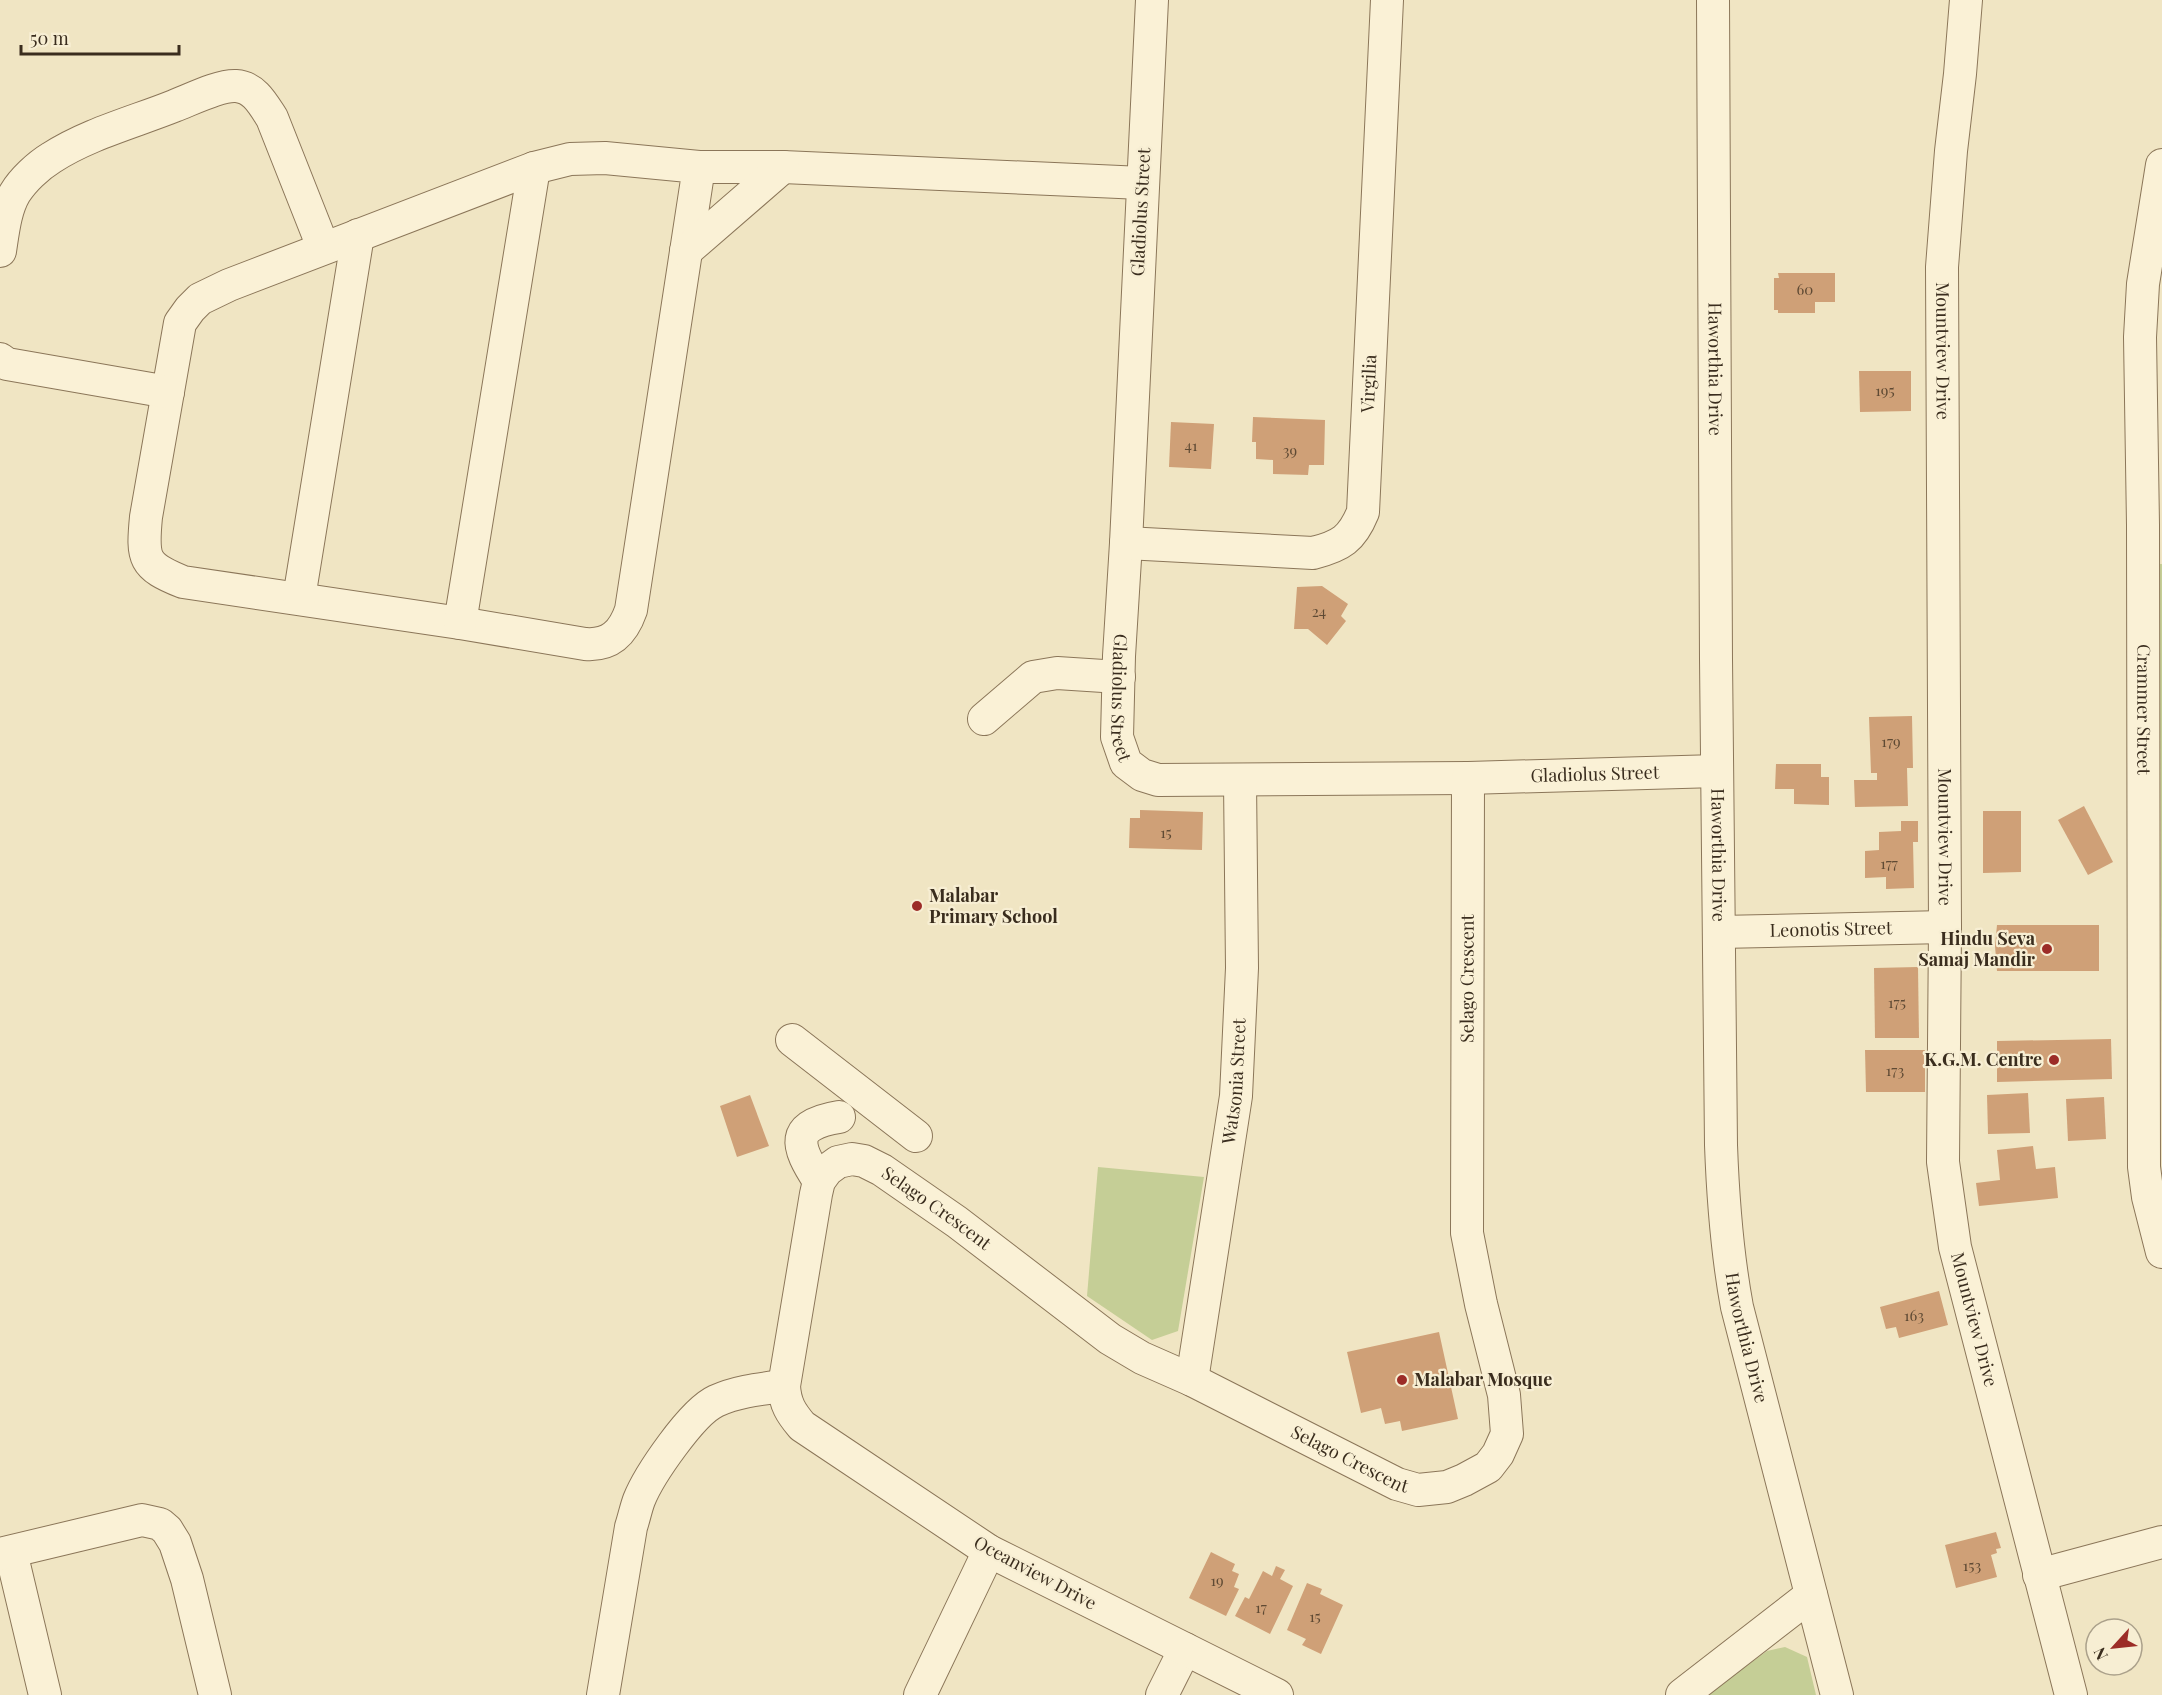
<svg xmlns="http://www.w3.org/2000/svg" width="2162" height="1695" viewBox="0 0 2162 1695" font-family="'Playfair Display',serif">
	<rect width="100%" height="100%" fill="#f0e5c3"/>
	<g fill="#c5ce96">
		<path d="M 2159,564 L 2162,564 L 2162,1067 Z"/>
		<path d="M 1098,1167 L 1204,1177 L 1178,1331 L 1152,1340 L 1087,1296 Z"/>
		<path d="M 1785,1647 L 1807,1657 L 1816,1695 L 1706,1695 L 1767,1651 Z"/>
	</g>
	<g fill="#cfa077">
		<path d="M 1778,273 L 1835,273 L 1835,302 L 1815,302 L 1815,313 L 1778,313 L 1778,310 L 1774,310 L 1774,278 L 1779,278 Z"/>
		<path d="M 1859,371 L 1911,371 L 1911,411 L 1860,412 Z"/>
		<path d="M 1253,417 L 1325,420 L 1324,465 L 1309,465 L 1308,475 L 1273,474 L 1273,460 L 1256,459 L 1256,442 L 1252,442 Z"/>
		<path d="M 1171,422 L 1214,424 L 1211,469 L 1169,467 Z"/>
		<path d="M 1322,586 L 1348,604 L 1341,616 L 1346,621 L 1327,645 L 1308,629 L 1294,629 L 1297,587 Z"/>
		<path d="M 1912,716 L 1913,768 L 1907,768 L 1908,806 L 1855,807 L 1854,780 L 1877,780 L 1877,773 L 1871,773 L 1869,717 Z"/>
		<path d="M 1776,764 L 1821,764 L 1821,777 L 1829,777 L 1829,805 L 1794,804 L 1794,789 L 1775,789 Z"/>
		<path d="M 2084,806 L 2113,862 L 2088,875 L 2058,820 Z"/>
		<path d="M 1140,810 L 1203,812 L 1202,850 L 1129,848 L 1130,818 L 1140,818 Z"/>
		<path d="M 1983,811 L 2021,811 L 2021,872 L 1983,873 Z"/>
		<path d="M 1901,821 L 1918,821 L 1918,842 L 1913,842 L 1914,888 L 1886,889 L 1886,877 L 1865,878 L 1865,851 L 1879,850 L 1879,832 L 1901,831 Z"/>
		<path d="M 1997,925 L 2099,925 L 2099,971 L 1997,971 L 1995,946 Z"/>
		<path d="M 1918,967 L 1919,1038 L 1875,1038 L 1874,968 Z"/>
		<path d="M 2111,1039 L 2112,1079 L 1997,1082 L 1997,1041 Z"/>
		<path d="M 1865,1050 L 1925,1050 L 1925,1092 L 1866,1092 Z"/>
		<path d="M 2028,1093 L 2030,1133 L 1988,1134 L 1987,1095 Z"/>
		<path d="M 750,1095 L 769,1146 L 737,1157 L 720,1106 Z"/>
		<path d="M 2104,1097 L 2106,1139 L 2068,1141 L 2066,1099 Z"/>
		<path d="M 2033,1146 L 2036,1169 L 2055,1167 L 2058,1198 L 1979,1206 L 1976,1183 L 2000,1180 L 1997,1150 Z"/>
		<path d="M 1939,1291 L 1948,1325 L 1899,1338 L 1896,1327 L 1886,1329 L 1880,1307 Z"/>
		<path d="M 1439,1332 L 1458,1419 L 1402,1431 L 1400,1421 L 1385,1424 L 1381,1408 L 1361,1413 L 1347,1352 Z"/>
		<path d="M 1996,1532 L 2001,1548 L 1996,1549 L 1997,1553 L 1991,1555 L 1997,1577 L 1956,1588 L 1945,1545 Z"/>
		<path d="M 1211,1552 L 1235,1564 L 1232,1571 L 1239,1574 L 1234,1587 L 1239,1589 L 1226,1616 L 1189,1598 Z"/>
		<path d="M 1276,1566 L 1285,1570 L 1280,1579 L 1293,1586 L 1270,1634 L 1235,1616 L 1245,1597 L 1249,1599 L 1263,1571 L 1272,1576 Z"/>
		<path d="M 1307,1583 L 1322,1589 L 1320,1594 L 1343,1605 L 1321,1654 L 1302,1645 L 1306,1639 L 1287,1630 Z"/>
	</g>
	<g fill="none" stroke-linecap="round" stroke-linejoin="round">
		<g stroke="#8b7659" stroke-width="34">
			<g id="minor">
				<path id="s1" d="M 1152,0 L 1126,543 L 1119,656 L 1117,737 L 1126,763 L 1142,775 L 1158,780 L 1468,778 L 1717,771"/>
				<path id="s2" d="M 1713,0 L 1716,659 L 1721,1145 C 1723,1200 1727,1253 1737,1307 L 1837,1695"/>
				<path id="s3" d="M 1966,0 L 1960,74 L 1951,151 L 1942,267 L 1945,927 L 1943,1162 L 1955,1247 L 2071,1695"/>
				<path id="s4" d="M 2162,165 L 2143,284 L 2140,337 L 2143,525 L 2144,1167 L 2148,1197 L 2162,1252"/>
				<path d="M 699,167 L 631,610 C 623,633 610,646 585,644 L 460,623 L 183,582 C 143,566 142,559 146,517 L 180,323 L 190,309 L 200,299 L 229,285 L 534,168 L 570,159 L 605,158 L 699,167 L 783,167 L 1142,183"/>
				<path d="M 0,251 C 3,232 5,210 15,193 C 23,180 38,166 51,158 C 88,134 134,122 174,106 C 190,100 219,85 236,86 C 254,87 263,104 272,118 L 323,247"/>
				<path d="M 686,251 L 783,167"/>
				<path d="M 0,359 L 7,364 L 168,392"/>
				<path id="s5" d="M 1126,543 L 1313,553 C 1341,546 1352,539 1363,512 L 1387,0"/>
				<path d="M 299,598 L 358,235"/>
				<path d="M 460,623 L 534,168"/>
				<path d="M 984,719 L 1033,677 L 1057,673 L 1119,677"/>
				<path id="s6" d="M 1719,932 L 1945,927"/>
				<path d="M 792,1040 L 916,1136"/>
				<path d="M 819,1181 C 796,1146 789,1125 839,1117"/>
				<path id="s7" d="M 1192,1380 L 1236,1096 L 1242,968 L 1240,781"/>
				<path d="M 11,1552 L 45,1695"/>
				<path d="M 0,1554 L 142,1520 L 160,1524 L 167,1530 L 175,1543 L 187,1579 L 215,1695"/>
				<path d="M 2039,1575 L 2162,1542"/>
				<path d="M 603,1695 L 631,1527 C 634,1518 636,1508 639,1500 C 649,1475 692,1412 716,1401 C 738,1391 761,1389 784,1386"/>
				<path d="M 920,1695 L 989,1551"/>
				<path d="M 1162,1695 L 1185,1649"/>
				<path id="s8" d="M 1277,1695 L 989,1551 L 802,1426 C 791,1413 785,1404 784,1386 L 816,1194 L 819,1181 L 827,1170 L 838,1162 L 852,1159 L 864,1161 L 882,1170 L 957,1222 L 1110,1339 L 1142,1358 L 1192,1380 L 1397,1484 L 1418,1490 L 1447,1487 L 1464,1480 L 1488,1467 L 1498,1454 L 1507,1434 L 1504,1395 L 1481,1304 L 1467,1233 L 1468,778"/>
				<path d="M 1682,1695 L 1811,1595"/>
			</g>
		</g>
		<use href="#minor" stroke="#faf1d6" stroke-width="32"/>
	</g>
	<g fill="#9c2c27" stroke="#f7eed3" stroke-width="2">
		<circle cx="917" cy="906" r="6"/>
		<circle cx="2047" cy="949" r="6"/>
		<circle cx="2054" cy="1060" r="6"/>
		<circle cx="1402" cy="1380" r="6"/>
	</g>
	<g text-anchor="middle" stroke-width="4.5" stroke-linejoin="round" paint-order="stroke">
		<g font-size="15" fill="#5f4a34">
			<text x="1805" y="295">60</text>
			<text x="1885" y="396">195</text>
			<text x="1191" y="451">41</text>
			<text x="1290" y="456">39</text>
			<text x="1319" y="617">24</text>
			<text x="1891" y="747">179</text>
			<text x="1166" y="838">15</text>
			<text x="1889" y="869">177</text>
			<text x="1897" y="1008">175</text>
			<text x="1895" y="1076">173</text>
			<text x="1914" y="1321">163</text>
			<text x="1972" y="1571">153</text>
			<text x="1217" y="1586">19</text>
			<text x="1261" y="1613">17</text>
			<text x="1315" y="1622">15</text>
		</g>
		<g font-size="18" fill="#3a2d1e" stroke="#f7eed3">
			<text transform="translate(1141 212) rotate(-87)" y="6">Gladiolus Street</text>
			<text dy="6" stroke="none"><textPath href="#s3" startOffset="352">Mountview Drive</textPath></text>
			<text dy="6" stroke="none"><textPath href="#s2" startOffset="369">Haworthia Drive</textPath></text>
			<text dy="6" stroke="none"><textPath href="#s5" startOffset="384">Virgilia</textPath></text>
			<text dy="6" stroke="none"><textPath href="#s1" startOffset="699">Gladiolus Street</textPath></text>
			<text dy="6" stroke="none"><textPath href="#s4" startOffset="546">Crammer Street</textPath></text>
			<text dy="6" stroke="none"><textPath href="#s1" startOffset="1239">Gladiolus Street</textPath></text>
			<text dy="6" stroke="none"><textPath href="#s3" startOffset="838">Mountview Drive</textPath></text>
			<text dy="6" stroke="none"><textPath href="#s2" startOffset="855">Haworthia Drive</textPath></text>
			<text dy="6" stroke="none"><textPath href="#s6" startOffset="112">Leonotis Street</textPath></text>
			<text dy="6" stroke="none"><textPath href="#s8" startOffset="2074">Selago Crescent</textPath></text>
			<text dy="6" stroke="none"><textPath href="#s7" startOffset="302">Watsonia Street</textPath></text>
			<text dy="6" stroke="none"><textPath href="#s8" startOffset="940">Selago Crescent</textPath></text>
			<text dy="6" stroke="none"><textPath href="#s3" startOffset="1324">Mountview Drive</textPath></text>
			<text dy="6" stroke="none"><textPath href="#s2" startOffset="1340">Haworthia Drive</textPath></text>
			<text dy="6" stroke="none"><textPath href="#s8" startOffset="1426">Selago Crescent</textPath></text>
			<text transform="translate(1035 1573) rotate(28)" y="6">Oceanview Drive</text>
		</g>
		<g font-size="18" font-weight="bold" fill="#3a2d1e" stroke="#f7eed3" text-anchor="start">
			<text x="929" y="902">Malabar<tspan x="929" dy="21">Primary School</tspan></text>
			<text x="2035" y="945" text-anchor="end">Hindu Seva<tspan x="2035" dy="21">Samaj Mandir</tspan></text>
			<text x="2042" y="1066" text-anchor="end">K.G.M. Centre</text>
			<text x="1414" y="1386">Malabar Mosque</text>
		</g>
	</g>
	<g transform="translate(2114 1647) rotate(243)"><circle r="28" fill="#f7eed3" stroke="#aba18b" stroke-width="1.5"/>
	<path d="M0-4.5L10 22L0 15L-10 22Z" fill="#9c2c27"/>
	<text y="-9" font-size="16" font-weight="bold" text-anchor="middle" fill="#3a2d1e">N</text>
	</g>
	<path d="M21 45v9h158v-9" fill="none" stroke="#3a2d1e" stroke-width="3"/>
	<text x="30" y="45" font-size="18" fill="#3a2d1e" stroke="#f7eed3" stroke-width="4.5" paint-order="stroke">50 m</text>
</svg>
